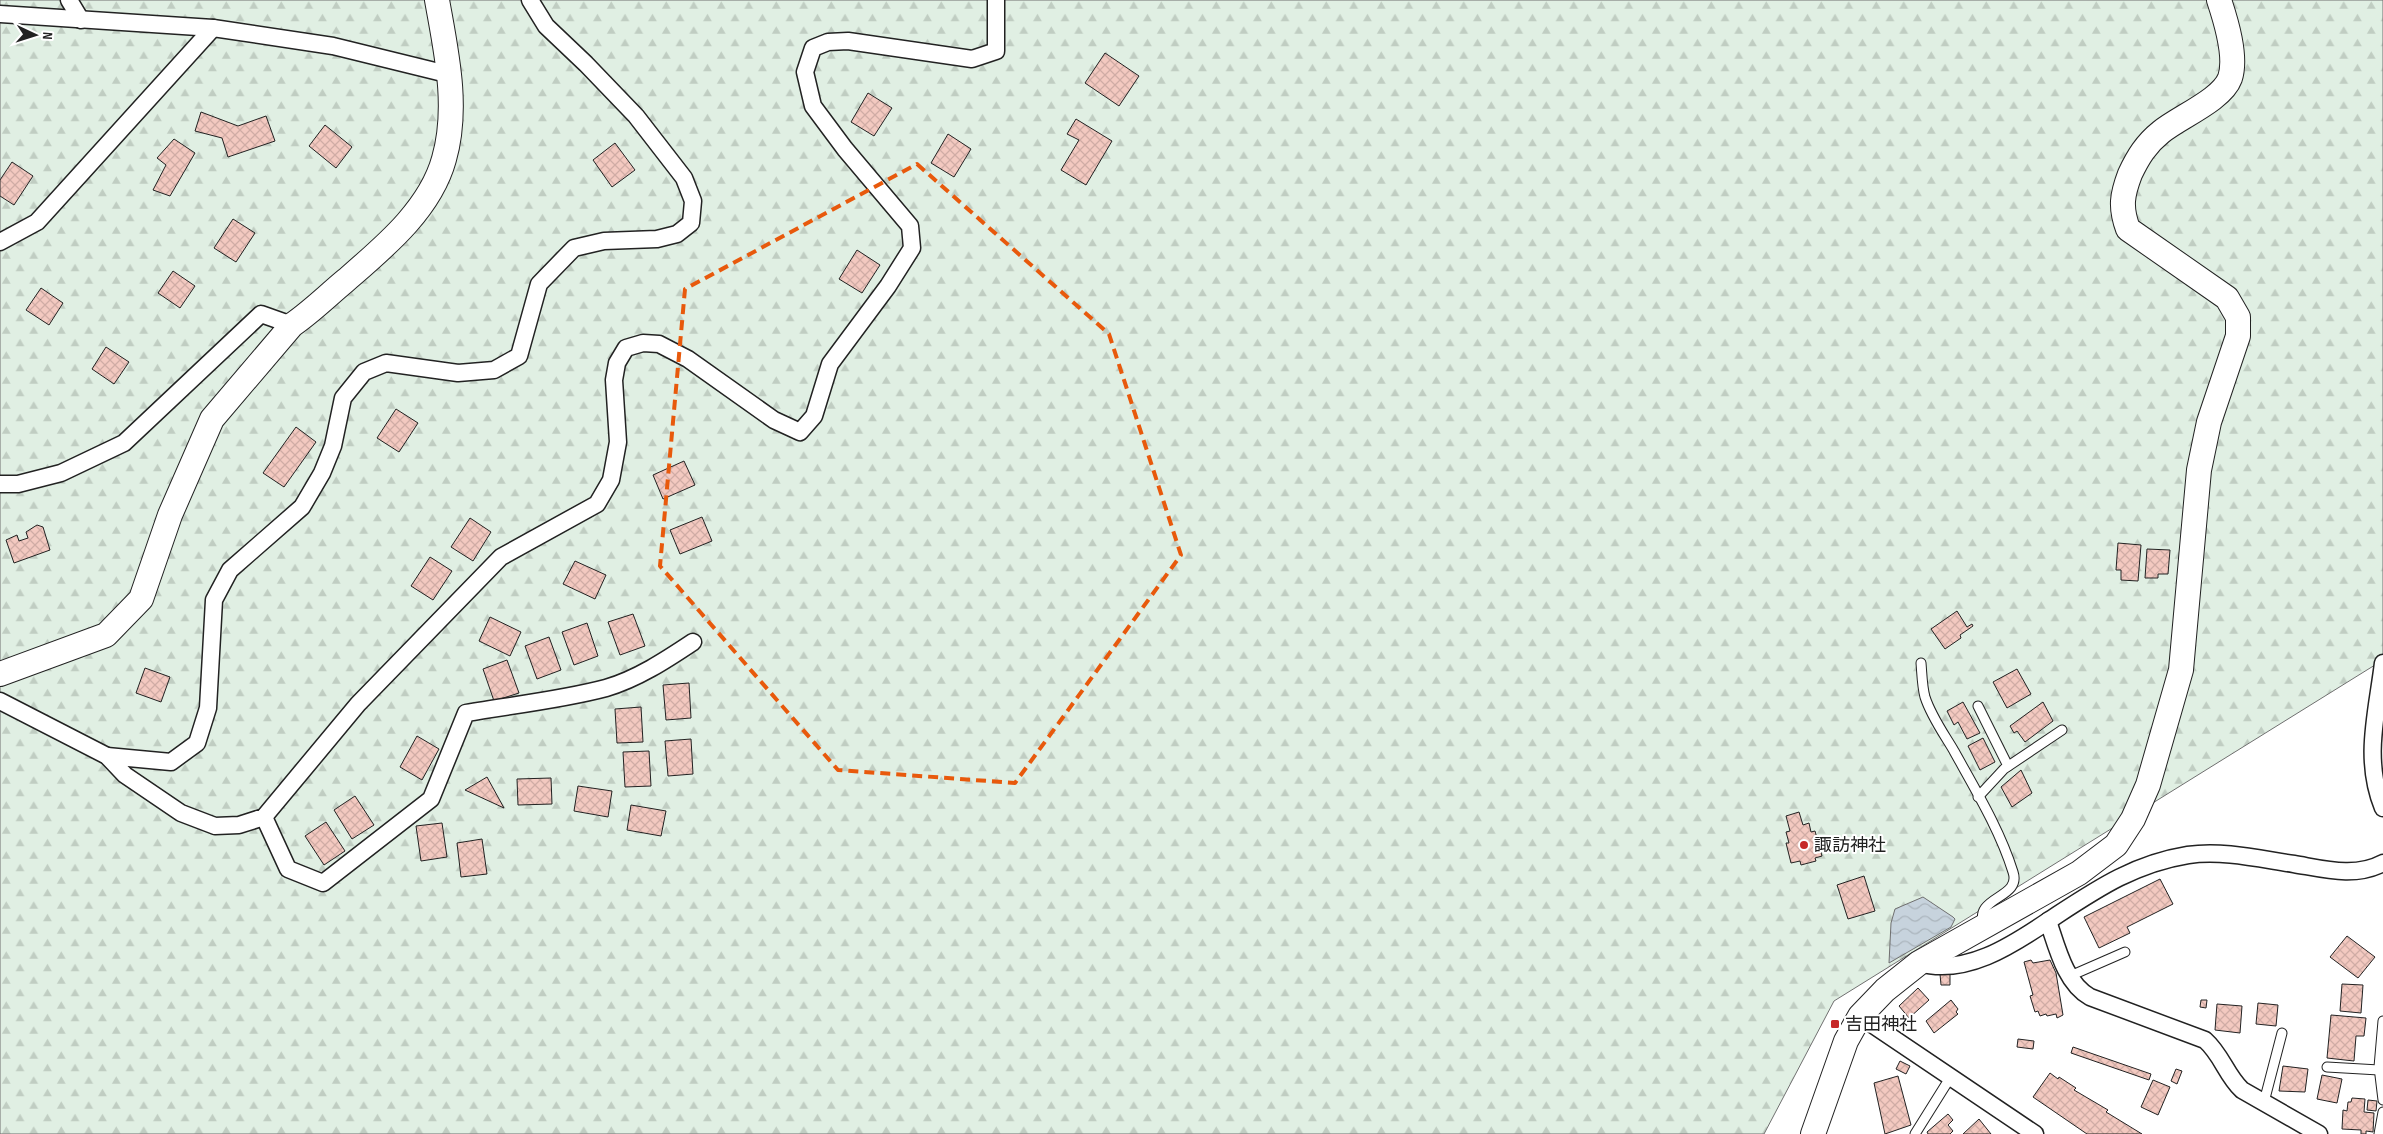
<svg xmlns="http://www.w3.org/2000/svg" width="2383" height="1134" viewBox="0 0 2383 1134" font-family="'Sofia Sans Condensed','Noto Sans JP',sans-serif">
	<defs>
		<pattern id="forest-firs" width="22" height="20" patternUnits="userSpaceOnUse" patternTransform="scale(1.25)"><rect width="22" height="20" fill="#e0efe3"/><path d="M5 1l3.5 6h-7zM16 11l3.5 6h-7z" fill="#c0cdc2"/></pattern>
		<pattern id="water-waves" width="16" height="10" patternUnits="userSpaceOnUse" patternTransform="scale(1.25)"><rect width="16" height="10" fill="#c7d3dd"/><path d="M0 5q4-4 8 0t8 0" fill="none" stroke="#abb5bd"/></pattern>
		<pattern id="building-cross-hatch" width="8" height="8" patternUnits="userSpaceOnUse" patternTransform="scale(1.25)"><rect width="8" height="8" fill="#f3c9c0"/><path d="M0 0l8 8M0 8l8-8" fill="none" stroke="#d0aca5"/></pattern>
	</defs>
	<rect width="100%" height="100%" fill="#fff"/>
	<path fill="url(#forest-firs)" stroke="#6f6f6f" d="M 0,0 L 2383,0 L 2383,660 L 1834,1001 L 1764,1134 L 0,1134 Z"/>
	<path fill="url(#water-waves)" stroke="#6f6f6f" d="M 1923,897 L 1953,917 L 1955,919 L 1951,927 L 1889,963 L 1891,923 L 1895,909 Z"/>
	<g fill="url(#building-cross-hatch)" stroke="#222">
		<path d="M 1105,53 L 1139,76 L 1119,106 L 1085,83 Z"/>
		<path d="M 868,93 L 892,108 L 874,136 L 851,122 Z"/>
		<path d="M 201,112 L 238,126 L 266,116 L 275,141 L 228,157 L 222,138 L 195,131 Z"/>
		<path d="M 1076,119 L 1112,141 L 1086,185 L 1061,170 L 1079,140 L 1067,134 Z"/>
		<path d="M 325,125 L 352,147 L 336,168 L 309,146 Z"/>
		<path d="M 948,134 L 971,149 L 954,177 L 931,163 Z"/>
		<path d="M 174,139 L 195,153 L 170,196 L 153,190 L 166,165 L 157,158 Z"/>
		<path d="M 615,143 L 635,170 L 612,187 L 593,160 Z"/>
		<path d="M 12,162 L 33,176 L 14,205 L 0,196 L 0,180 Z"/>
		<path d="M 233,219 L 255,233 L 236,262 L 214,248 Z"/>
		<path d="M 857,250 L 880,265 L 862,293 L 839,279 Z"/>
		<path d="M 173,271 L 195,286 L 180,308 L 158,293 Z"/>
		<path d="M 41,288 L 63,303 L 49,325 L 26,310 Z"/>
		<path d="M 106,347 L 129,362 L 114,384 L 92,369 Z"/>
		<path d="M 396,409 L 418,423 L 399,452 L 377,438 Z"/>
		<path d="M 296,427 L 316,442 L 284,487 L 263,473 Z"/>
		<path d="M 684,461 L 695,485 L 663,499 L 653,475 Z"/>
		<path d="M 702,517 L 712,541 L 680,554 L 670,530 Z"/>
		<path d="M 470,518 L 491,532 L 473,561 L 451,547 Z"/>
		<path d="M 37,525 L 43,527 L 50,550 L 14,563 L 6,540 L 17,535 L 19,541 L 28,538 L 26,532 Z"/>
		<path d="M 2118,543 L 2141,545 L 2138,581 L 2121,580 L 2121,570 L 2116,570 Z"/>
		<path d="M 2147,549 L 2170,550 L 2168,574 L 2158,574 L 2158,578 L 2145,578 Z"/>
		<path d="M 430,557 L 452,571 L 433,600 L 411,586 Z"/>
		<path d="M 575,561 L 606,575 L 595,599 L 563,584 Z"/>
		<path d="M 1957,611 L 1967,627 L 1972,624 L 1973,626 L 1960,635 L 1961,638 L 1945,649 L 1931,629 Z"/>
		<path d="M 633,614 L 645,646 L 620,655 L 608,622 Z"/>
		<path d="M 490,617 L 521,632 L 510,656 L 479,641 Z"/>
		<path d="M 587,623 L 598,656 L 574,665 L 562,632 Z"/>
		<path d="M 549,637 L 561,670 L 537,679 L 525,646 Z"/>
		<path d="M 507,660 L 519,693 L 494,701 L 483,669 Z"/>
		<path d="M 145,668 L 170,677 L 161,702 L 136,693 Z"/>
		<path d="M 2017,669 L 2031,694 L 2007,708 L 1993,682 Z"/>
		<path d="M 689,683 L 691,718 L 666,720 L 663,685 Z"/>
		<path d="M 1963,702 L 1980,733 L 1967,739 L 1958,722 L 1954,725 L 1947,711 Z"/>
		<path d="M 2043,702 L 2053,721 L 2025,742 L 2017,731 L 2014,733 L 2010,726 Z"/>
		<path d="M 641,707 L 643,742 L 617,743 L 615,709 Z"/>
		<path d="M 417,736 L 439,749 L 422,780 L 400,767 Z"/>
		<path d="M 1983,738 L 1995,762 L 1980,770 L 1968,746 Z"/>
		<path d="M 691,739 L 693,774 L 668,776 L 665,741 Z"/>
		<path d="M 649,751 L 651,786 L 625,787 L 623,752 Z"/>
		<path d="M 2021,770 L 2032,793 L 2012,807 L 2001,787 Z"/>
		<path d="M 487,777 L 504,808 L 465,790 Z"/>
		<path d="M 551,778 L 552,804 L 518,805 L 517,779 Z"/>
		<path d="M 578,786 L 612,791 L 608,817 L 574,811 Z"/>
		<path d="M 355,796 L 374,825 L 352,839 L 334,810 Z"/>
		<path d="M 631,805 L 666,811 L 661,836 L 627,830 Z"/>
		<path d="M 1799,812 L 1803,825 L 1809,823 L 1811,832 L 1815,831 L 1822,856 L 1815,858 L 1816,861 L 1801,865 L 1800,861 L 1791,863 L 1786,843 L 1789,843 L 1786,832 L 1790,831 L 1786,816 Z"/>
		<path d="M 326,822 L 345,851 L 324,865 L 305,836 Z"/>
		<path d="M 442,823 L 447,857 L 421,861 L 416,826 Z"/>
		<path d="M 482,839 L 487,874 L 461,877 L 457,843 Z"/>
		<path d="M 1864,876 L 1875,911 L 1848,919 L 1837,885 Z"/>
		<path d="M 2160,879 L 2173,904 L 2127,927 L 2130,933 L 2099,948 L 2084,917 Z"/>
		<path d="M 2347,936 L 2375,957 L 2358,978 L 2330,957 Z"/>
		<path d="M 2031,960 L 2033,963 L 2050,960 L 2056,973 L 2063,1015 L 2057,1018 L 2056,1014 L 2047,1016 L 2046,1014 L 2040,1016 L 2038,1011 L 2035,1012 L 2030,996 L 2033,995 L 2024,962 Z"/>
		<path d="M 1950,973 L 1950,985 L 1941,985 L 1940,974 Z"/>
		<path d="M 2342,984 L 2363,985 L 2361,1013 L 2340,1011 Z"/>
		<path d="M 1918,988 L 1929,1000 L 1909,1018 L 1899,1006 Z"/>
		<path d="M 1951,1000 L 1958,1009 L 1956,1012 L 1958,1014 L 1934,1033 L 1926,1021 Z"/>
		<path d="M 2201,1000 L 2207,1000 L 2206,1008 L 2200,1007 Z"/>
		<path d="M 2258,1003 L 2278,1005 L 2276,1026 L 2256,1024 Z"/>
		<path d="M 2217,1004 L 2242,1006 L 2240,1033 L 2215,1030 Z"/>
		<path d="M 2331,1015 L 2366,1018 L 2364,1036 L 2356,1036 L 2354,1061 L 2327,1058 Z"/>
		<path d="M 2018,1039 L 2034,1041 L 2033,1049 L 2017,1047 Z"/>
		<path d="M 2073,1047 L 2151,1074 L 2149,1080 L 2071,1053 Z"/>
		<path d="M 1900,1061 L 1910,1066 L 1906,1074 L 1896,1069 Z"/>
		<path d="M 2283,1066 L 2308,1069 L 2305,1092 L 2279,1091 Z"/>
		<path d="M 2176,1069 L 2182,1071 L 2177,1084 L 2171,1081 Z"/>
		<path d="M 2050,1073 L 2058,1079 L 2059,1077 L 2076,1088 L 2074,1090 L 2108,1110 L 2106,1112 L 2142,1134 L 2087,1134 L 2033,1097 Z"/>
		<path d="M 2322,1075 L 2342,1079 L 2337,1103 L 2317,1099 Z"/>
		<path d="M 1898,1076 L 1911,1125 L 1885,1134 L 1874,1083 Z"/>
		<path d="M 2153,1080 L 2170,1087 L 2158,1115 L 2141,1107 Z"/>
		<path d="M 2352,1098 L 2365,1099 L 2364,1112 L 2374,1113 L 2373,1132 L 2366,1131 L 2366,1134 L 2361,1134 L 2361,1130 L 2342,1129 L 2343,1110 L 2347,1111 L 2348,1102 L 2351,1102 Z"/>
		<path d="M 2368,1100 L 2377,1101 L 2376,1111 L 2367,1110 Z"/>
		<path d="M 1948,1114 L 1953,1120 L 1948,1125 L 1953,1131 L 1950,1134 L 1928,1134 L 1927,1132 Z"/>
		<path d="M 1979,1119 L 1991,1134 L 1963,1134 Z"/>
	</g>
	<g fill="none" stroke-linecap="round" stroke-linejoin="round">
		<g stroke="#222" stroke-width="11">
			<g id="lane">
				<path d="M 1921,663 C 1922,674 1922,686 1925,697 C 1931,716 1944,734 1954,751 C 1975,789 2000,830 2013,872 C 2022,899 1973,896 1984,925"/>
				<path d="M 1978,706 L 2008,766"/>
				<path d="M 1978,797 L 2004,769 L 2062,730"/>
				<path d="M 2070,976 L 2125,952"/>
				<path d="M 2383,1021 L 2379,1067 L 2383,1100"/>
				<path d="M 2327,1067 L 2379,1070"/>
				<path d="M 2264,1102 L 2282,1033"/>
				<path d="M 1915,1134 L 1950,1078"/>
				<path d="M 2379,1134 L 2383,1112"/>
			</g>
		</g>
		<g stroke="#222" stroke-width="19">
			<g id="street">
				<path d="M 69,0 L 81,20"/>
				<path d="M 0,14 L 213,28 L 333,46 L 451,75"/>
				<path d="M 0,242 L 37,222 L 213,28"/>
				<path d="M 0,484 L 18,484 L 61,473 L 124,443 L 261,314 L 292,325"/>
				<path d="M 2383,663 C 2377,713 2363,759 2383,808"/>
				<path d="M 0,701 L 107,756 L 125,775 L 181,813 L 215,826 L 239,825 L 264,817 L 358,704 L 501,557 L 597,504 L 611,480 L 618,442 L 614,380 L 617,363 L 626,348 L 643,343 L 659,344 L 688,359 L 774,420 L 800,432 L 814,416 L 830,364 L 888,286 L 912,248 L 910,226 L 845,149 L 813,106 L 805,72 L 813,48 L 828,42 L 848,41 L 972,59 L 996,51 L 996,0"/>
				<path d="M 107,756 L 171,762 L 197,743 L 208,708 L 214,600 L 230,570 L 302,507 L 322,473 L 333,446 L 343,398 L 364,372 L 386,363 L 458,373 L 494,370 L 519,356 L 539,284 L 574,248 L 604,241 L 657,239 L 677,234 L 691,223 L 693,201 L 684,178 L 636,116 L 586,64 L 546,26 L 530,0"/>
				<path d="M 264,817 L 288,869 L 323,883 L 431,799 L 466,713 C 512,705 561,700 606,688 C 637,679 666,660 693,642"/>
				<path d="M 2048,921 C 2094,891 2132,864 2188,855 C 2223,850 2260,859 2294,864 C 2324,869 2355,878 2383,863"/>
				<path d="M 1919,963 C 1965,976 2011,946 2048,921 C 2057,947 2065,983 2090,997 L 2205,1040 C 2222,1055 2226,1075 2242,1090 L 2319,1134"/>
				<path d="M 1860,1016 L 2035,1134"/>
			</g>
		</g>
		<g stroke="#222" stroke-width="26">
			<g id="secondary">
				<path d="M 0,674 L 106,635 L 141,599 L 170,515 L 212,419 L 292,325 C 311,312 327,296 345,281 C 383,248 430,210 444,159 C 459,107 446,51 437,0"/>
				<path d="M 1813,1134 L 1846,1041 L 1860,1016 L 1885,990 L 1919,963 L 2079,873 L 2116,845 L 2133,819 L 2148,785 L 2181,670 L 2199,470 L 2209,422 L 2238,336 L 2238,317 L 2227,298 L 2128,229 C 2120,207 2122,195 2130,174 C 2138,157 2146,144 2161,132 C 2179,117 2222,100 2230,78 C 2237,57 2226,21 2219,0"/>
			</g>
		</g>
		<use href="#lane" stroke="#fff" stroke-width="9"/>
		<use href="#street" stroke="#fff" stroke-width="16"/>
		<use href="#secondary" stroke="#fff" stroke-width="24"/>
	</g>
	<path fill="none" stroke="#e8590c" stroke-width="4" stroke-dasharray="10 6" stroke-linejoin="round" d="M 917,164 L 1109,334 L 1181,555 L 1015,783 L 838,770 L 660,566 L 685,289 Z"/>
	<g fill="#c62828" stroke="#fff" stroke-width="2">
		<circle cx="1804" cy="845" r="5"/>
		<rect x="1830" y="1019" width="10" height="10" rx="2.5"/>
	</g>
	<g text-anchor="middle" stroke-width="4" stroke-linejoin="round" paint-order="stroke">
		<g font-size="18" fill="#222" stroke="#fff" text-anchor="start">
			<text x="1814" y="851">諏訪神社</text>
			<text x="1845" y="1030">吉田神社</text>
		</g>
	</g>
	<g transform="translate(35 35) rotate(94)" stroke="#ffffff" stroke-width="4" paint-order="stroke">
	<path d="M0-4L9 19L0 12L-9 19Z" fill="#222222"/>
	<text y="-8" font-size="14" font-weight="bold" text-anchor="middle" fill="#222222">N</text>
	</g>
</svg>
